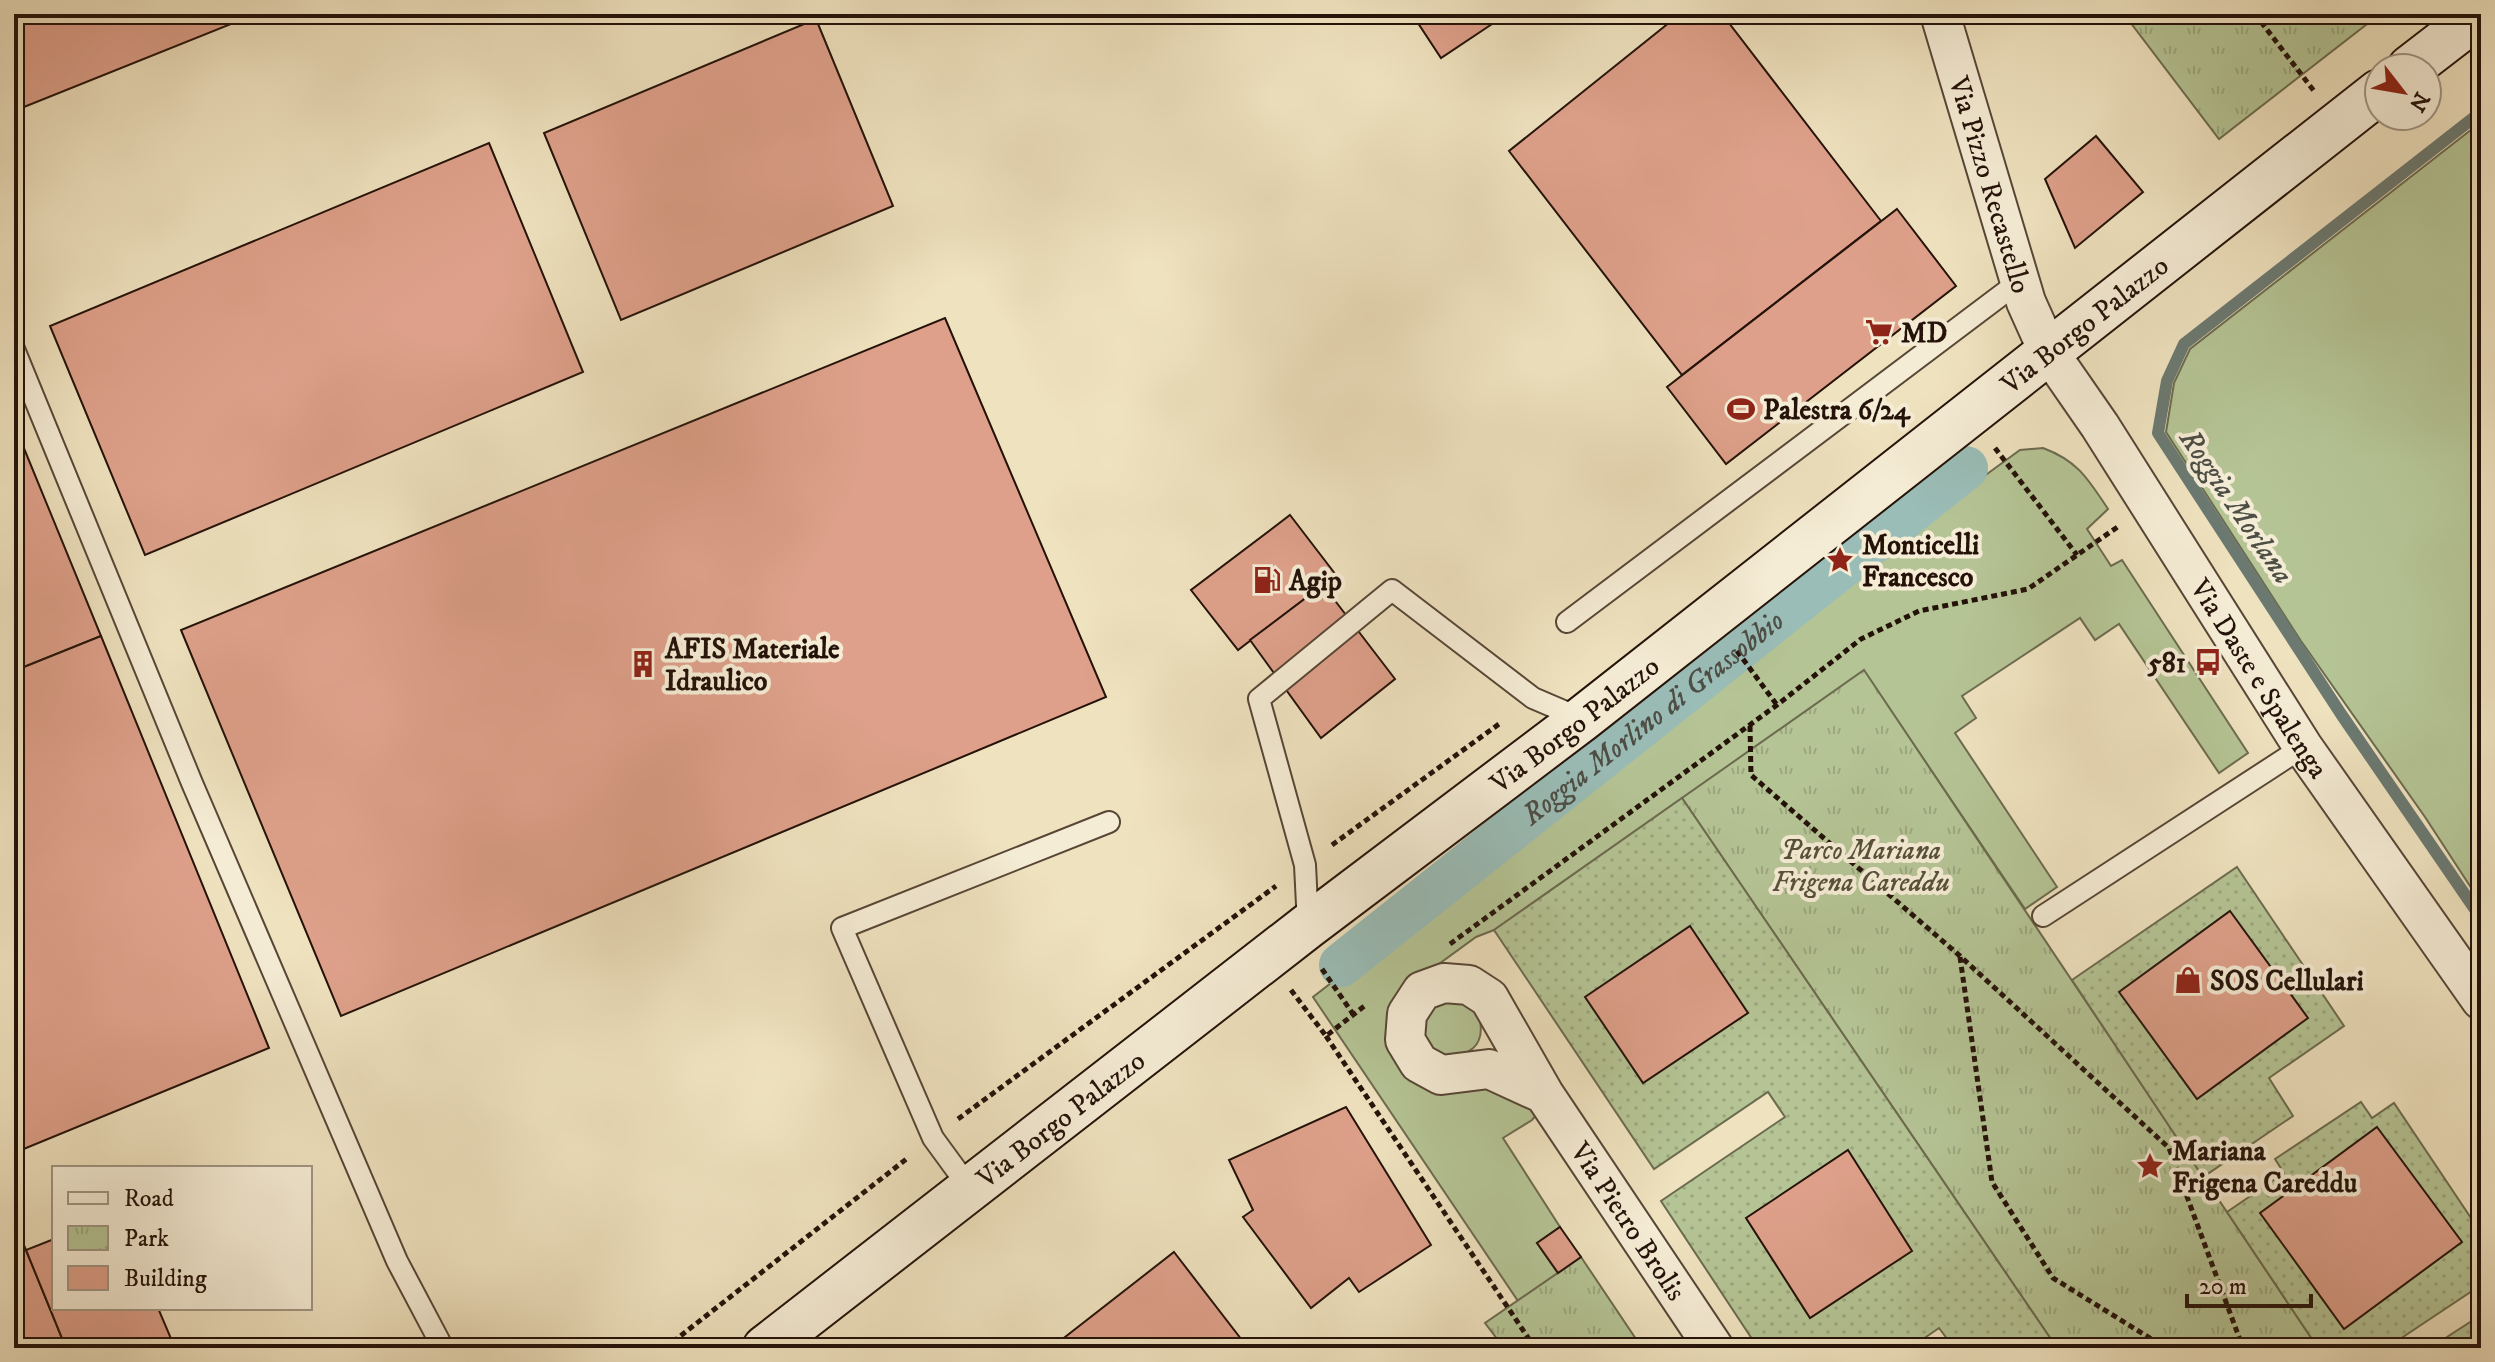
<svg xmlns="http://www.w3.org/2000/svg" width="2495" height="1362" viewBox="0 0 2495 1362" font-family="'IM FELL DW Pica',serif">
	<defs>
		<pattern id="park-tufts" width="24" height="20" patternUnits="userSpaceOnUse" patternTransform="scale(2)"><rect width="24" height="20" fill="#b5c495"/><path d="M3 7l-1-3M5 7V3M7 7l1-3M15 17l-1-3M17 17v-4M19 17l1-3" fill="none" stroke="#9ca77f"/></pattern>
		<pattern id="garden-dots" width="8" height="8" patternUnits="userSpaceOnUse" patternTransform="scale(2)"><rect width="8" height="8" fill="#b5c495"/><path d="M2 2h.1M6 6h.1" fill="none" stroke="#9ca77f" stroke-width="1.8" stroke-linecap="round"/></pattern>
	</defs>
	<rect width="100%" height="100%" fill="#efe2bf"/>
	<filter id="stains"><feTurbulence type="fractalNoise" baseFrequency=".0025" numOctaves="4"/><feColorMatrix values="0 0 0 0 .2 0 0 0 0 .09 0 0 0 0 .02 0 0 0 .5 -.17"/></filter>
	<radialGradient id="worn" r=".72"><stop offset=".6" stop-color="#630" stop-opacity="0"/><stop offset="1" stop-color="#630" stop-opacity=".3"/></radialGradient>
	<g fill="#b5c495" stroke="#6c6b4f" stroke-width="2">
		<path d="M 2481,122 L 2481,903 L 2425,817 L 2301,641 L 2166,432 L 2174,383 L 2190,349 Z"/>
		<path d="M 2043,448 C 2078,461 2088,479 2108,509 L 2087,529 L 2111,566 L 2122,560 L 2248,753 L 2219,773 L 2119,624 L 2095,640 L 2080,618 L 1962,696 L 1976,718 L 1955,733 L 2057,887 L 2025,909 L 1864,671 L 1494,930 L 1476,937 L 1413,983 L 1390,1044 L 1488,1087 L 1516,1092 L 1537,1114 L 1532,1120 L 1503,1138 L 1560,1227 L 1537,1243 L 1558,1273 L 1518,1301 L 1313,997 L 1987,474 L 2020,450 Z"/>
		<path d="M 1458,996 L 1479,1015 C 1487,1048 1468,1057 1440,1056 C 1418,1037 1416,1029 1430,1004 Z"/>
	</g>
	<g fill="url(#park-tufts)" stroke="#6c6b4f" stroke-width="2">
		<path d="M 2124,14 L 2380,14 L 2219,139 Z"/>
		<path d="M 1864,670 L 2318,1348 L 2057,1348 L 1682,798 Z"/>
		<path d="M 1581,1257 L 1642,1348 L 1504,1348 L 1485,1323 Z"/>
	</g>
	<g fill="url(#garden-dots)" stroke="#6c6b4f" stroke-width="2">
		<path d="M 1682,798 L 2057,1348 L 1954,1348 L 1939,1328 L 1910,1348 L 1758,1348 L 1661,1201 L 1785,1117 L 1768,1092 L 1654,1169 L 1494,930 Z"/>
		<path d="M 2237,867 L 2344,1026 L 2269,1078 L 2293,1116 L 2203,1177 L 2072,980 Z"/>
		<path d="M 2361,1102 L 2372,1118 L 2394,1103 L 2481,1233 L 2481,1285 L 2394,1343 L 2397,1348 L 2318,1348 L 2227,1212 L 2284,1173 L 2275,1159 Z"/>
		<path d="M 2481,1315 L 2481,1348 L 2430,1348 Z"/>
	</g>
	<g fill="none" stroke-linecap="round" stroke-linejoin="round">
		<path stroke="#6b7971" stroke-width="12" d="M 2481,112 L 2184,344 L 2167,381 L 2158,433 L 2341,714 L 2481,918"/>
		<path stroke="#9abdb7" stroke-width="44" id="s1" d="M 1341,965 L 1966,468"/>
	</g>
	<g fill="#dea08a" stroke="#241209" stroke-width="2">
		<path d="M 14,14 L 256,14 L 14,111 Z"/>
		<path d="M 1412,14 L 1507,14 L 1441,58 Z"/>
		<path d="M 1680,14 L 1722,14 L 1881,221 L 1682,375 L 1509,151 Z"/>
		<path d="M 816,19 L 893,206 L 621,320 L 544,133 Z"/>
		<path d="M 2096,136 L 2143,192 L 2075,248 L 2045,179 Z"/>
		<path d="M 489,143 L 583,372 L 145,555 L 50,326 Z"/>
		<path d="M 1897,209 L 1956,286 L 1726,464 L 1667,387 Z"/>
		<path d="M 945,318 L 1106,697 L 341,1016 L 181,630 Z"/>
		<path d="M 14,424 L 101,636 L 14,671 Z"/>
		<path d="M 1290,515 L 1336,575 L 1238,650 L 1191,590 Z"/>
		<path d="M 1323,585 L 1395,679 L 1321,738 L 1250,640 Z"/>
		<path d="M 101,636 L 269,1048 L 14,1153 L 14,671 Z"/>
		<path d="M 2230,911 L 2308,1018 L 2197,1099 L 2119,992 Z"/>
		<path d="M 1690,926 L 1748,1013 L 1643,1083 L 1585,997 Z"/>
		<path d="M 1346,1107 L 1431,1245 L 1359,1292 L 1349,1278 L 1311,1308 L 1243,1217 L 1253,1210 L 1229,1160 Z"/>
		<path d="M 2377,1127 L 2462,1242 L 2344,1329 L 2260,1213 Z"/>
		<path d="M 1848,1150 L 1912,1251 L 1810,1318 L 1746,1218 Z"/>
		<path d="M 14,1222 L 26,1250 L 66,1348 L 14,1348 Z"/>
		<path d="M 1560,1227 L 1581,1257 L 1558,1273 L 1537,1243 Z"/>
		<path d="M 54,1239 L 54,1308 L 158,1308 L 175,1348 L 66,1348 L 26,1250 Z"/>
		<path d="M 1174,1252 L 1248,1348 L 1051,1348 Z"/>
	</g>
	<g fill="none" stroke-linecap="round" stroke-linejoin="round">
		<g stroke="#574636" stroke-width="24">
			<g id="service">
				<path d="M 14,349 L 192,783 L 397,1261 L 443,1348"/>
				<path d="M 1567,622 L 2020,281"/>
				<path d="M 2043,916 L 2303,747"/>
				<path d="M 1308,925 L 1305,865 L 1259,699 L 1392,590 L 1533,698 L 1582,719"/>
				<path d="M 971,1190 L 933,1138 L 842,928 L 1109,822"/>
			</g>
		</g>
		<g stroke="#574636" stroke-width="42">
			<g id="minor">
				<path id="s2" d="M 1940,14 L 2026,302 L 2048,351 L 2100,426 L 2303,747 L 2481,1000"/>
				<path id="s3" d="M 1544,1094 L 1489,1069 L 1441,1075 L 1419,1063 L 1405,1040 L 1407,1014 L 1422,991 L 1444,983 L 1469,985 L 1489,998 L 1544,1094 L 1714,1348"/>
			</g>
		</g>
		<g stroke="#241209" stroke-width="48">
			<g id="secondary">
				<path d="M 2410,68 L 2480,14"/>
				<path id="s4" d="M 765,1348 L 1308,926 L 1582,719 L 2379,92"/>
			</g>
		</g>
		<g stroke="#241209" stroke-width="5" stroke-dasharray="6 4" stroke-linecap="butt">
			<path d="M 2255,14 L 2314,91"/>
			<path d="M 1995,448 L 2077,555"/>
			<path d="M 1737,651 L 1777,705"/>
			<path d="M 1750,726 L 1751,775 L 1960,956 L 2169,1148 L 2243,1348"/>
			<path d="M 1332,845 L 1499,724"/>
			<path d="M 1450,944 L 1777,705 L 1861,639 L 1919,611 L 2028,589 L 2119,526"/>
			<path d="M 1960,957 L 1992,1182 L 2053,1278 L 2166,1348"/>
			<path d="M 1322,969 L 1353,1014"/>
			<path d="M 1291,990 L 1326,1036 L 1367,1004"/>
			<path d="M 1326,1036 L 1535,1348"/>
			<path d="M 958,1119 L 1276,886"/>
			<path d="M 665,1348 L 909,1157"/>
		</g>
		<use href="#service" stroke="#f5ecd5" stroke-width="20"/>
		<use href="#minor" stroke="#f5ecd5" stroke-width="38"/>
		<use href="#secondary" stroke="#f5ecd5" stroke-width="44"/>
	</g>
	<defs>
		<g id="supermarket-bare" transform="scale(2.16)"><path d="M-6-5.5h2.5l.6 2H6L4.5 2H-2.5L-4.4-4H-6ZM-1.5 3.2a1.3 1.3 0 1 0 .1 0ZM3 3.2a1.3 1.3 0 1 0 .1 0Z" fill="#8f2418" stroke="#f5ecd5" stroke-width="2.5" paint-order="stroke"/></g>
		<g id="stadium-bare" transform="scale(2.16)"><path d="M0-5a6.5 5 0 1 0 0 10a6.5 5 0 1 0 0-10ZM-3.5-1.8h7v3.6h-7Z" fill="#8f2418" stroke="#f5ecd5" stroke-width="2.5" paint-order="stroke"/></g>
		<g id="sight-bare" transform="scale(2.16)"><path d="M0-6L1.8-2.2L6-1.7L2.9 1.2L3.7 5.4L0 3.3L-3.7 5.4L-2.9 1.2L-6-1.7L-1.8-2.2Z" fill="#8f2418" stroke="#f5ecd5" stroke-width="2.5" paint-order="stroke"/></g>
		<g id="fuel-bare" transform="scale(2.16)"><path d="M-5.5-6h7V0h2V4h1.3V-2.5L3-4.5l.8-.8L6-3V5H2.5V1h-1V6h-7ZM-4.2-4.7v3.2H.2V-4.7Z" fill="#8f2418" stroke="#f5ecd5" stroke-width="2.5" paint-order="stroke"/></g>
		<g id="bus-bare" transform="scale(2.16)"><path d="M-5-6H5V4H4V6H2V4H-2V6H-4V4H-5ZM-3.5-4V0h7V-4ZM-3.5 1.2v1.5H-2V1.2ZM2 1.2v1.5H3.5V1.2Z" fill="#8f2418" stroke="#f5ecd5" stroke-width="2.5" paint-order="stroke"/></g>
		<g id="building-bare" transform="scale(2.16)"><path d="M-4-6H4V6H1V3H-1V6H-4ZM-2.5-4.3h1.7v1.8h-1.7ZM.8-4.3h1.7v1.8H.8ZM-2.5-1h1.7V.8h-1.7ZM.8-1h1.7V.8H.8Z" fill="#8f2418" stroke="#f5ecd5" stroke-width="2.5" paint-order="stroke"/></g>
		<g id="shop-bare" transform="scale(2.16)"><path d="M-5-2.5h2.3a2.7 3.5 0 0 1 5.4 0H5L5.5 6h-11ZM-1.5-2.5h3a1.5 2.3 0 0 0-3 0Z" fill="#8f2418" stroke="#f5ecd5" stroke-width="2.5" paint-order="stroke"/></g>
	</defs>
	<g fill-rule="evenodd">
		<use href="#supermarket-bare" x="1879" y="332"/>
		<use href="#stadium-bare" x="1741" y="409"/>
		<use href="#sight-bare" x="1840" y="560"/>
		<use href="#fuel-bare" x="1267" y="580"/>
		<use href="#bus-bare" x="2208" y="662"/>
		<use href="#building-bare" x="643" y="664"/>
		<use href="#shop-bare" x="2188" y="980"/>
		<use href="#sight-bare" x="2150" y="1166"/>
	</g>
	<g text-anchor="middle" stroke-width="8" stroke-linejoin="round" paint-order="stroke">
		<g font-size="28" fill="#241209" stroke="#f5ecd5">
			<text dy="10" stroke="none"><textPath href="#s2" startOffset="178">Via Pizzo Recastello</textPath></text>
			<text dy="10" stroke="none"><textPath href="#s4" startOffset="1670">Via Borgo Palazzo</textPath></text>
			<text dy="10" stroke="none"><textPath href="#s2" startOffset="744">Via Daste e Spalenga</textPath></text>
			<text dy="10" stroke="none"><textPath href="#s4" startOffset="1022">Via Borgo Palazzo</textPath></text>
			<text dy="10" stroke="none"><textPath href="#s4" startOffset="374">Via Borgo Palazzo</textPath></text>
			<text dy="10" stroke="none"><textPath href="#s3" startOffset="550">Via Pietro Brolis</textPath></text>
		</g>
		<g font-size="28" font-weight="bold" fill="#241209" stroke="#f5ecd5" text-anchor="start">
			<text x="1901" y="342">MD</text>
			<text x="1763" y="419">Palestra 6/24</text>
			<text x="1862" y="554">Monticelli<tspan x="1862" dy="32">Francesco</tspan></text>
			<text x="1289" y="590">Agip</text>
			<text x="665" y="658">AFIS Materiale<tspan x="665" dy="32">Idraulico</tspan></text>
			<text x="2186" y="672" text-anchor="end">581</text>
			<text x="2210" y="990">SOS Cellulari</text>
			<text x="2172" y="1160">Mariana<tspan x="2172" dy="32">Frigena Careddu</tspan></text>
		</g>
		<g font-size="28" font-style="italic" fill="#57503a" stroke="#f5ecd5">
			<text x="1861" y="859">Parco Mariana<tspan x="1861" dy="32">Frigena Careddu</tspan></text>
		</g>
		<g font-size="30" font-style="italic" fill="#4d4e46" stroke="#f5ecd5">
			<text transform="translate(2237 506) rotate(56)" y="10">Roggia Morlana</text>
			<text dy="10" stroke="none"><textPath href="#s1" startOffset="398">Roggia Morlino di Grassobbio</textPath></text>
		</g>
	</g>
	<rect width="2495" height="1362" fill="none" stroke="#efe2bf" stroke-width="48"/>
	<rect x="16" y="16" width="2463" height="1330" fill="none" stroke="#241209" stroke-width="4"/>
	<rect x="24" y="24" width="2447" height="1314" fill="none" stroke="#241209" stroke-width="2"/>
	<rect x="52" y="1166" width="260" height="144" fill="#f5ecd5" stroke="#a19583" stroke-width="2"/>
	<rect x="68" y="1192" width="40" height="12" fill="#f5ecd5" stroke="#a19583" stroke-width="2"/>
	<text x="124" y="1206" font-size="24" fill="#241209">Road</text>
	<rect x="68" y="1226" width="40" height="24" fill="url(#park-tufts)" stroke="#a19583" stroke-width="2"/>
	<text x="124" y="1246" font-size="24" fill="#241209">Park</text>
	<rect x="68" y="1266" width="40" height="24" fill="#dea08a" stroke="#a19583" stroke-width="2"/>
	<text x="124" y="1286" font-size="24" fill="#241209">Building</text>
	<g transform="translate(2403 92) rotate(121)"><circle r="38" fill="#f5ecd5" stroke="#a19583" stroke-width="2"/>
	<path d="M0-6L14 30L0 20L-14 30Z" fill="#8f2418"/>
	<text y="-12" font-size="22" font-weight="bold" text-anchor="middle" fill="#241209">N</text>
	</g>
	<path d="M2187 1294v12h124v-12" fill="none" stroke="#241209" stroke-width="4"/>
	<text x="2199" y="1294" font-size="24" fill="#241209" stroke="#f5ecd5" stroke-width="6" paint-order="stroke">20 m</text>
	<rect width="100%" height="100%" filter="url(#stains)"/>
	<rect width="100%" height="100%" fill="url(#worn)"/>
</svg>
